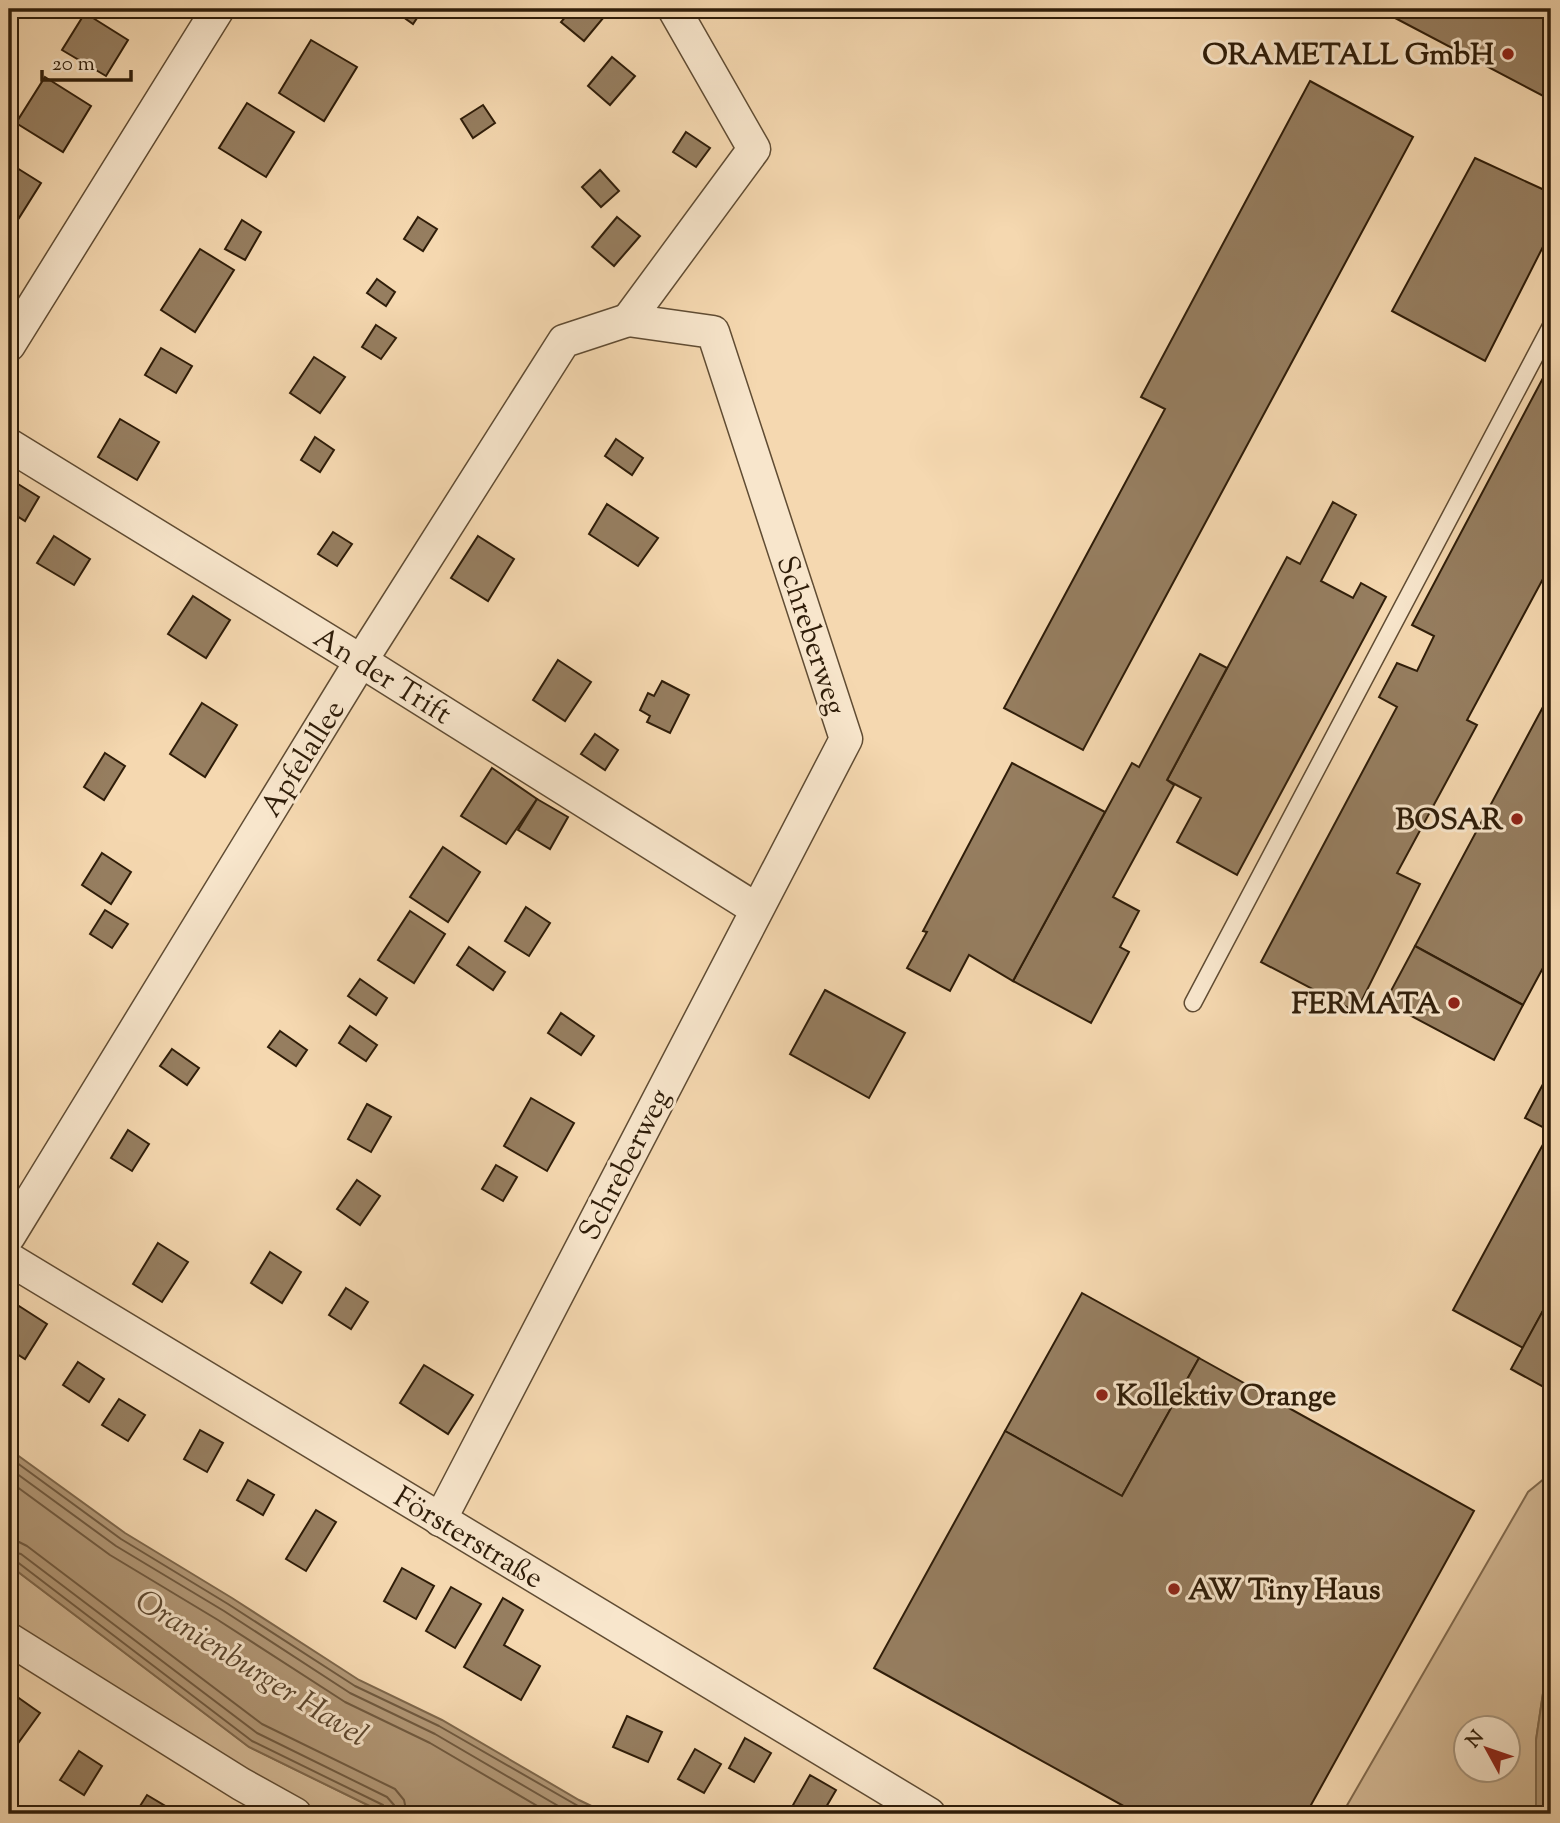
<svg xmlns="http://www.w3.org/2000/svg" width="1560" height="1823" viewBox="0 0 1560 1823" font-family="'Sorts Mill Goudy',serif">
	<rect width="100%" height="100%" fill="#f5d8b0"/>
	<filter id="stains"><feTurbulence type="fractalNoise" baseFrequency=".00286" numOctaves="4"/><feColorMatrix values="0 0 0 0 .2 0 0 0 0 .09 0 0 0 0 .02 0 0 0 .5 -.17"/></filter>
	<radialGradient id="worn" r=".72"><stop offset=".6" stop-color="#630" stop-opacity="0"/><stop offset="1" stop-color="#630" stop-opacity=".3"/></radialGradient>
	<g fill="#d3b894" stroke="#816a4e" stroke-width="2" fill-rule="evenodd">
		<path d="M 1551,1473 L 1551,1640 L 1536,1740 L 1536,1814 L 1342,1814 L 1528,1492 ZM 1466,1728 L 1508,1728 L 1508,1770 L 1466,1770 Z"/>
		<path d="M 9,1565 L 249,1747 L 386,1814 L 295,1814 L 9,1639 Z"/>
	</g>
	<g fill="#b29877" stroke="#7e674b" stroke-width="2">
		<path d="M 9,1449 L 125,1533 L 232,1598 L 359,1680 L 442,1720 L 579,1800 L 608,1814 L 386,1814 L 249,1747 L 9,1565 Z"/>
		<path d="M 1551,1640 L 1551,1814 L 1536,1814 L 1536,1740 Z"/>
	</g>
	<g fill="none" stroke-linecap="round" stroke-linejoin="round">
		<g stroke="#705a40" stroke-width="2">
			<path d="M 9,1457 L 121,1539 L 228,1604 L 355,1686 L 439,1726 L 592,1814"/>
			<path d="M 9,1468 L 116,1546 L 224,1611 L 350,1693 L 435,1734 L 572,1814"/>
			<path d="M 9,1481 L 110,1555 L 218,1620 L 345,1702 L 430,1743 L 551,1814"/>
			<path d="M 9,1540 L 19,1542 L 27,1546 L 262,1724 L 395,1789 L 404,1800 L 407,1814"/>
			<path d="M 9,1551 L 21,1554 L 257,1733 L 387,1797 L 394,1805 L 396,1814"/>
			<path d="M 9,1560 L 16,1561 L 252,1741 L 383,1805 L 387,1814"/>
			<path d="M 1543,1814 L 1543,1741 L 1551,1687"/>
		</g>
	</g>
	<g fill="#967e60" stroke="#2f1d09" stroke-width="2">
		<path d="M 392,9 L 423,9 L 413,24 Z"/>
		<path d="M 572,9 L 606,9 L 609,11 L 584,41 L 561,22 Z"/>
		<path d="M 1378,9 L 1551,9 L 1551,100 Z"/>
		<path d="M 85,13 L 128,40 L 106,76 L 62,50 Z"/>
		<path d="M 311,40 L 357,67 L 324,121 L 279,93 Z"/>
		<path d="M 612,57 L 635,76 L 610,105 L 588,86 Z"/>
		<path d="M 45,77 L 91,106 L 63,152 L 16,123 Z"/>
		<path d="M 1310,81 L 1413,137 L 1083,750 L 1004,708 L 1165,409 L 1141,397 Z"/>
		<path d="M 247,103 L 294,132 L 266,177 L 219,148 Z"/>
		<path d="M 483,105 L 495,123 L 473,138 L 461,119 Z"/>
		<path d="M 686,132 L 710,148 L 696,167 L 673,152 Z"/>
		<path d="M 1475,158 L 1551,193 L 1551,231 L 1485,361 L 1392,311 Z"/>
		<path d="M 9,163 L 41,183 L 19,218 L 9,211 Z"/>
		<path d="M 600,170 L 619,191 L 601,207 L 582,187 Z"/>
		<path d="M 418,217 L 437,229 L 423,251 L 404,239 Z"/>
		<path d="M 617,217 L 640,236 L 614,266 L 592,247 Z"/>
		<path d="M 242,220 L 261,232 L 245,260 L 225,249 Z"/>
		<path d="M 200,249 L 234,270 L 195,332 L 161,310 Z"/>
		<path d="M 377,279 L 395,292 L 386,306 L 367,293 Z"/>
		<path d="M 376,325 L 396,338 L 381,359 L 362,347 Z"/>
		<path d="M 161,348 L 192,366 L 176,393 L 145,375 Z"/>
		<path d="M 314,357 L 345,377 L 320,413 L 290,393 Z"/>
		<path d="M 1551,363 L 1551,564 L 1467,720 L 1477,725 L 1397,873 L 1420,884 L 1356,1012 L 1261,962 L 1397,707 L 1379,697 L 1397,663 L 1417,671 L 1434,636 L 1412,625 Z"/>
		<path d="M 120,419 L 159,442 L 137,480 L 98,457 Z"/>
		<path d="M 315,437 L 334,450 L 320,472 L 301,460 Z"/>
		<path d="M 616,439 L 643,458 L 632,475 L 605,456 Z"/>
		<path d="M 18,484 L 39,497 L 25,521 L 9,511 L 9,501 Z"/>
		<path d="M 1333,502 L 1356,515 L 1321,581 L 1353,598 L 1361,583 L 1386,597 L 1237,875 L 1177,842 L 1201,798 L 1167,780 L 1287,557 L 1300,564 Z"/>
		<path d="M 607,504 L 658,538 L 638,566 L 589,534 Z"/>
		<path d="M 333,532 L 352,544 L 337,566 L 318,554 Z"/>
		<path d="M 54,536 L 90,559 L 74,585 L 37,563 Z"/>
		<path d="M 478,536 L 514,559 L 488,601 L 451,578 Z"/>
		<path d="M 193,596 L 230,620 L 206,658 L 168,634 Z"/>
		<path d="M 1200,654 L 1227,668 L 1167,780 L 1174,785 L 1113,897 L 1139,911 L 1120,947 L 1129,952 L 1091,1023 L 1013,981 L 1132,763 L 1139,767 Z"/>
		<path d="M 558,660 L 591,682 L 565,721 L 533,700 Z"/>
		<path d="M 662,681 L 689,695 L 670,733 L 647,722 L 650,716 L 640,710 L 648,693 L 654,696 Z"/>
		<path d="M 1551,692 L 1551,953 L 1523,1005 L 1415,946 Z"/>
		<path d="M 202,703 L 237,725 L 205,777 L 170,754 Z"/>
		<path d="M 595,734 L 618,750 L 605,770 L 581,754 Z"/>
		<path d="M 105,753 L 125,766 L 104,800 L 84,787 Z"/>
		<path d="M 1012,763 L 1105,812 L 1013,981 L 969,955 L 950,991 L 907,968 L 927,932 L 923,931 Z"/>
		<path d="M 492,768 L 537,799 L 506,844 L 461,816 Z"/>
		<path d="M 537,799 L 568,817 L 550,849 L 518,830 Z"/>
		<path d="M 443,847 L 480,872 L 448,922 L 410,897 Z"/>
		<path d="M 102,853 L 131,872 L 111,904 L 82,885 Z"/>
		<path d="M 526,907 L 550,923 L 529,956 L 505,941 Z"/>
		<path d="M 105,910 L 128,924 L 112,948 L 90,934 Z"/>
		<path d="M 410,911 L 445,934 L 414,983 L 378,960 Z"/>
		<path d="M 1415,946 L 1523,1005 L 1494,1060 L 1385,1002 Z"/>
		<path d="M 469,947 L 505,972 L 493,990 L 457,965 Z"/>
		<path d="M 360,979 L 387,998 L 376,1015 L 348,996 Z"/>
		<path d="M 825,990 L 905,1033 L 869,1098 L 790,1054 Z"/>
		<path d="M 561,1013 L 594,1036 L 581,1055 L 548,1033 Z"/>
		<path d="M 350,1026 L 377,1045 L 366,1061 L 339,1043 Z"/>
		<path d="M 280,1031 L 307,1050 L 296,1066 L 268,1047 Z"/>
		<path d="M 172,1049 L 199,1068 L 187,1085 L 160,1066 Z"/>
		<path d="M 1551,1069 L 1551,1129 L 1550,1131 L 1525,1118 Z"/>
		<path d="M 531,1098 L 574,1123 L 547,1171 L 504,1146 Z"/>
		<path d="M 367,1104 L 391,1117 L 371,1152 L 348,1139 Z"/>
		<path d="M 128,1130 L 149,1144 L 132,1171 L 111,1158 Z"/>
		<path d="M 1547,1137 L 1551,1139 L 1551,1296 L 1523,1348 L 1453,1310 Z"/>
		<path d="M 496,1165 L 517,1177 L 503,1201 L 482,1189 Z"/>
		<path d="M 357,1180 L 380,1196 L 360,1225 L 337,1209 Z"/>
		<path d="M 158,1243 L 188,1262 L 162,1302 L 133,1284 Z"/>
		<path d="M 270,1252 L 301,1272 L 282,1303 L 251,1283 Z"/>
		<path d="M 346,1288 L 368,1302 L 351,1329 L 329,1315 Z"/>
		<path d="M 1082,1293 L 1199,1358 L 1122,1496 L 1005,1431 Z"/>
		<path d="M 1551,1296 L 1551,1391 L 1511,1369 Z"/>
		<path d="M 19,1306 L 47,1324 L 25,1359 L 9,1349 L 9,1322 Z"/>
		<path d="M 1199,1358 L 1474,1511 L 1306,1814 L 1138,1814 L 874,1668 L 1005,1431 L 1122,1496 Z"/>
		<path d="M 78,1362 L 104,1379 L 89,1402 L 63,1385 Z"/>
		<path d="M 424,1365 L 473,1395 L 448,1434 L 400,1403 Z"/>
		<path d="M 119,1399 L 145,1415 L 128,1441 L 102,1425 Z"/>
		<path d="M 200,1430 L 223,1443 L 207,1472 L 184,1459 Z"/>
		<path d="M 248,1480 L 274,1495 L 263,1515 L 237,1500 Z"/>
		<path d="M 316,1510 L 336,1522 L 306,1571 L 286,1559 Z"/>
		<path d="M 402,1568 L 434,1586 L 416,1619 L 384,1601 Z"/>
		<path d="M 451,1587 L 481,1604 L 455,1648 L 426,1631 Z"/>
		<path d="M 503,1598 L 523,1610 L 504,1645 L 540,1666 L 521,1700 L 464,1667 Z"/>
		<path d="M 16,1696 L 40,1713 L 16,1746 L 9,1741 L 9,1707 Z"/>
		<path d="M 627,1716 L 662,1732 L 648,1762 L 613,1747 Z"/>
		<path d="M 745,1738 L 771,1753 L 754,1782 L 729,1768 Z"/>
		<path d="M 695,1749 L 721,1764 L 704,1793 L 678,1779 Z"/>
		<path d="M 79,1751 L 102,1766 L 84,1795 L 60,1780 Z"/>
		<path d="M 810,1775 L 836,1790 L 822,1814 L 809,1814 L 793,1805 Z"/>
		<path d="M 147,1795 L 172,1810 L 170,1814 L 135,1814 Z"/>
	</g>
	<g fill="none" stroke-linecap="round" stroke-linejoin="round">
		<g stroke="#604c33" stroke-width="19">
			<path id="service" d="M 1193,1003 L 1551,326"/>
		</g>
		<g stroke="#604c33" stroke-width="35">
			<g id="minor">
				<path d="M 9,345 L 218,9"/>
				<path d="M 9,445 L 361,661 L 756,909"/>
				<path d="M 9,1236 L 361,661 L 564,341 L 628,320"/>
				<path d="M 9,1259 L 929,1814"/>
				<path d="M 440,1520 L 846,739 L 713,332 L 628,320 L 754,149 L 674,9"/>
				<path d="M 9,1639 L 241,1784 L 295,1814"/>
			</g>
		</g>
		<use href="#service" stroke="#f8e6cc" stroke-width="16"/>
		<use href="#minor" stroke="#f8e6cc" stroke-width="32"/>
	</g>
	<g fill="#8f2418" stroke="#f8e6cc" stroke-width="2.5">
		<circle cx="1508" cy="54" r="7"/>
		<circle cx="1517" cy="819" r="7"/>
		<circle cx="1454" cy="1003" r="7"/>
		<circle cx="1102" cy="1395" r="7"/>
		<circle cx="1174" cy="1589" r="7"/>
	</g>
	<g text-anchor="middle" stroke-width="6" stroke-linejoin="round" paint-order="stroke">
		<g font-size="30" font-weight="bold" fill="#2f1d09" stroke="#f8e6cc" text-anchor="end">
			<text x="1494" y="64">ORAMETALL GmbH</text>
			<text x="1503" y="829">BOSAR</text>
			<text x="1440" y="1013">FERMATA</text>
			<text x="1116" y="1405" text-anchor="start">Kollektiv Orange</text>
			<text x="1188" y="1599" text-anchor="start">AW Tiny Haus</text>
		</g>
		<g font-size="30" fill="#2f1d09" stroke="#f8e6cc">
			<text transform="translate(812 635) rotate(72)" y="10">Schreberweg</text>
			<text transform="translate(383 675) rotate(32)" y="10">An der Trift</text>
			<text transform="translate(302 758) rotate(-58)" y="10">Apfelallee</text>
			<text transform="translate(624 1164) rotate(-63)" y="10">Schreberweg</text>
			<text transform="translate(469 1537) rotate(31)" y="10">Försterstraße</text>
		</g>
		<g font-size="32" font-style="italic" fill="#5d4830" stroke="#f8e6cc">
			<text transform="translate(252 1667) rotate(32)" y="11">Oranienburger Havel</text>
		</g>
	</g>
	<rect width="1560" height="1823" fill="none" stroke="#f5d8b0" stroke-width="35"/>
	<rect x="10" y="10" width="1539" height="1802" fill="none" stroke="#2f1d09" stroke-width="3.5"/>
	<rect x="18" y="18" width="1525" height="1788" fill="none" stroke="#2f1d09" stroke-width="2"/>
	<g transform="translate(1487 1749) rotate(310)"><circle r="33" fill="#f8e6cc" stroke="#a8967e" stroke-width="2"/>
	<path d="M0-5L12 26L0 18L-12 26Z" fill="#8f2418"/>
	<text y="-10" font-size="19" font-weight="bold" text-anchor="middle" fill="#2f1d09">N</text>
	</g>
	<path d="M42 70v10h89v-10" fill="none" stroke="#2f1d09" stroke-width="3.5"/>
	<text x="52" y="70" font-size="21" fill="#2f1d09" stroke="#f8e6cc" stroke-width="5" paint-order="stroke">20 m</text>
	<rect width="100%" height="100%" filter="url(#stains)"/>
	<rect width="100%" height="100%" fill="url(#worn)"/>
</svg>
